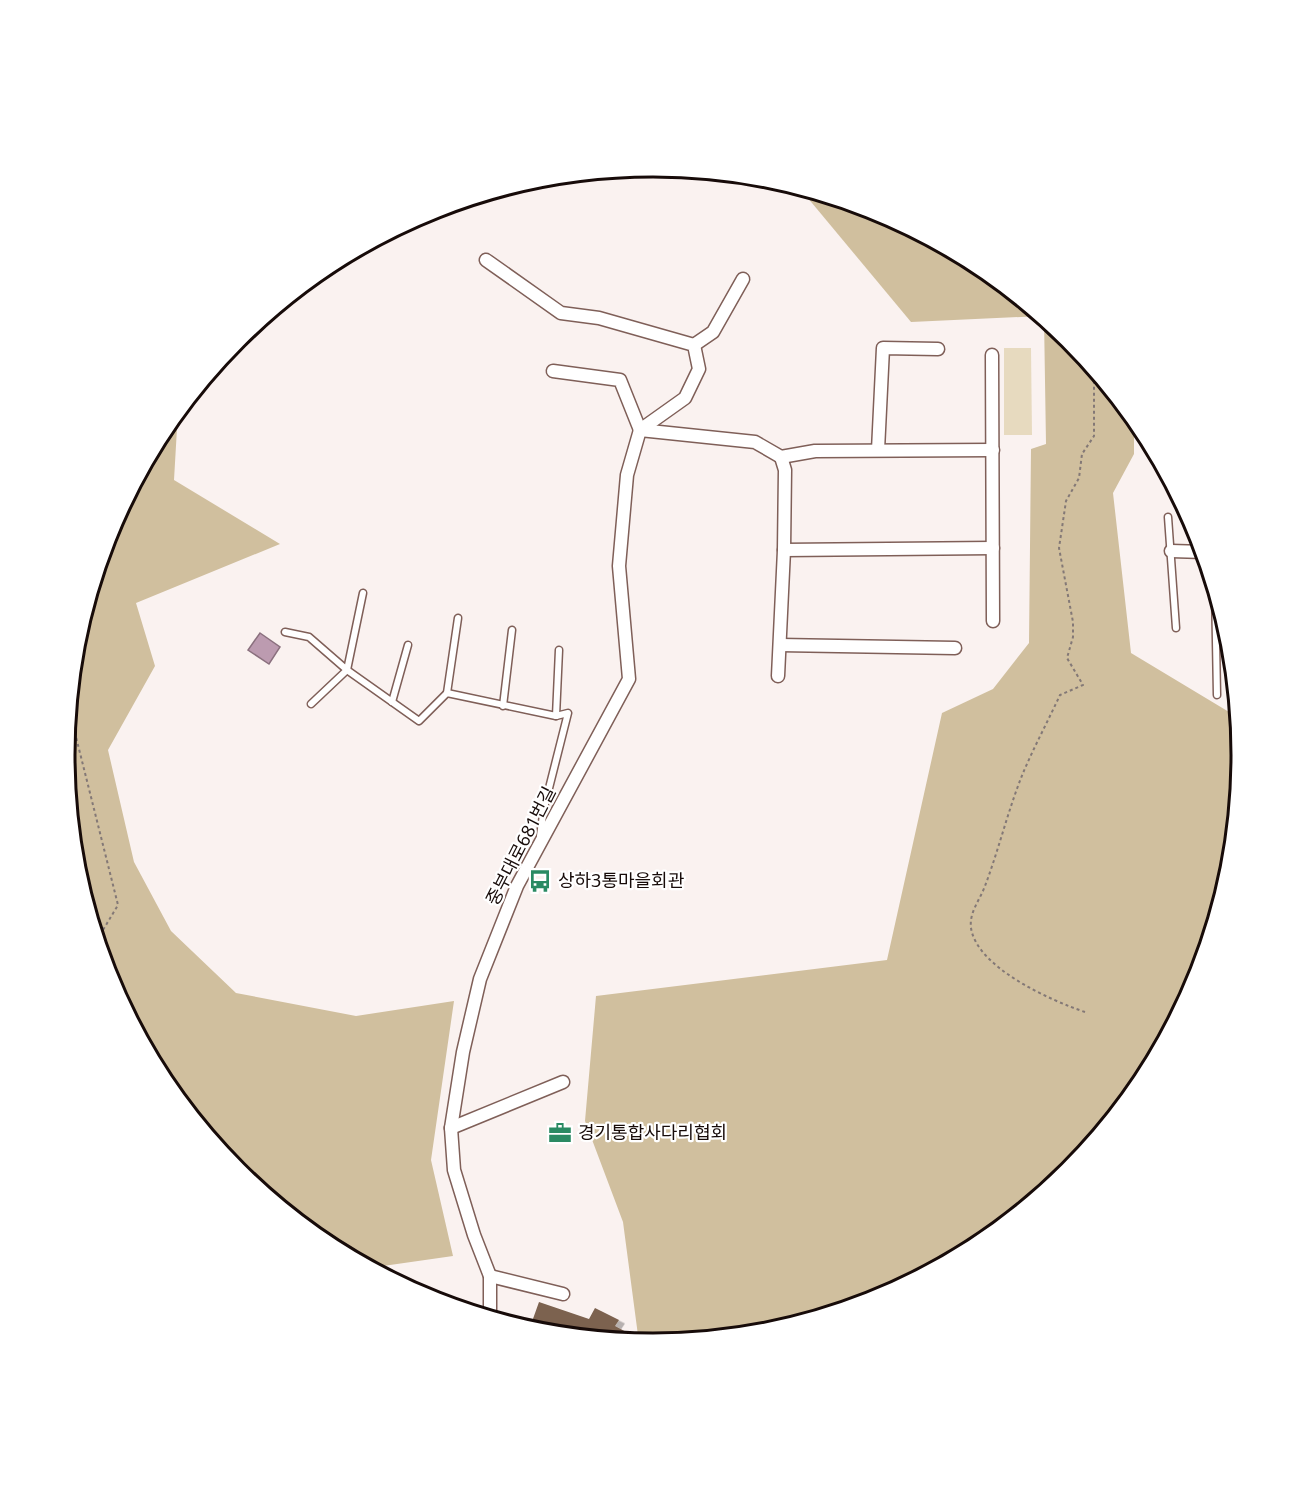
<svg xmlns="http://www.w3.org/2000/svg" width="1307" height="1511" viewBox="0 0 1307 1511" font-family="'Noto Sans','Noto Sans KR',sans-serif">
	<defs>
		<filter id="shadow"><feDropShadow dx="6" dy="3.5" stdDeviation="0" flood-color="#0004"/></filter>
	</defs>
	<rect width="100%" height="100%" fill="#faf2f0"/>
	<path fill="#e7dabf" d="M 1004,348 L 1031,348 L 1032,435 L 1004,435 Z"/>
	<g fill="#d0bf9e">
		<path d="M 811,191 L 879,211 L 981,266 L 1042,316 L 911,322 L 807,197 Z"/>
		<path d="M 1044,318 L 1070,339 L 1134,418 L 1134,454 L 1113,493 L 1131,653 L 1239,718 L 1242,756 L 1231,871 L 1198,981 L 1143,1083 L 1070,1172 L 980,1245 L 879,1300 L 768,1333 L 653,1344 L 639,1343 L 623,1222 L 585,1121 L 596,996 L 887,960 L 942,713 L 993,689 L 1029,643 L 1031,449 L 1046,444 Z"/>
		<path d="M 178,411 L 174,480 L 280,544 L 136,603 L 155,666 L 108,750 L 134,862 L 171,931 L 236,993 L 356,1016 L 454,1001 L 431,1160 L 453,1256 L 369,1268 L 326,1245 L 237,1172 L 164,1082 L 109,981 L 76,870 L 68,793 L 65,755 L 76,640 L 109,530 L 164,428 Z"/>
	</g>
	<path fill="#bc9bb0" stroke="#8a707e" stroke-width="1.5" d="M 260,633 L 280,647 L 269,664 L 248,650 Z"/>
	<path fill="#7b624f" filter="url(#shadow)" d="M 539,1302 L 589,1319 L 595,1308 L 619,1320 L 615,1326 L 626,1332 L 629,1342 L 529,1330 Z"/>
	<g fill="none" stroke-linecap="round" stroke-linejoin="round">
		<g stroke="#7f5f58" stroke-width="9">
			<g id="service">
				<path d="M 1168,517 L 1176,628"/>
				<path d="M 1215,588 L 1217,695"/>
				<path d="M 285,632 L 309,637 L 347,670 L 419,721 L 447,693 L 556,716 L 568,713 L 544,808 L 540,836"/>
				<path d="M 447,693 L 458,618"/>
				<path d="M 392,702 L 408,645"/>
				<path d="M 311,704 L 347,670 L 363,593"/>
				<path d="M 503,706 L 512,630"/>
				<path d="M 556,716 L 559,650"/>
			</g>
		</g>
		<g stroke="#7f5f58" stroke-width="15">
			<g id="minor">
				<path d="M 486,260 L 561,313 L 599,318 L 694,345 L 699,369 L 685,398 L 640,430"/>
				<path d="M 694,345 L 713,332 L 743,279"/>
				<path d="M 992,355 L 993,621"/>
				<path d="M 553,371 L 620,380 L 640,430"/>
				<path d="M 640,430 L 755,442 L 781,457 L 815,451 L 993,450"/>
				<path d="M 878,450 L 883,348 L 938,349"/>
				<path d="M 781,457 L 785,470 L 784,550 L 993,548"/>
				<path d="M 1171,551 L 1204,552"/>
				<path d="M 780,645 L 955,648"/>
				<path d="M 778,676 L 784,550"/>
				<path d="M 451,1128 L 563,1082"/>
				<path d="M 490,1276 L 563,1294"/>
				<path d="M 490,1318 L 490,1276 L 474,1235 L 454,1170 L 451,1128 L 463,1052 L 480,979 L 517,886 L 629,679 L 619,566 L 627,475 L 640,430"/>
			</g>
		</g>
		<g stroke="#837876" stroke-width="2" stroke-dasharray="3 3" stroke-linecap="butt">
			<path d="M 69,709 L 118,905 L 97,940"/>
			<path d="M 1085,1012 C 1052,1001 977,968 971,928 C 969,912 980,900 985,886 C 999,849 1008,810 1023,773 C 1034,747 1048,721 1060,695 L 1083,685 L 1067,658 L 1073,637 L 1073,622 L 1059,548 L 1066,501 L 1079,478 L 1082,454 L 1094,436 L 1094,383 L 1088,362"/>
		</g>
		<use href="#service" stroke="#fff" stroke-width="6"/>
		<use href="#minor" stroke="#fff" stroke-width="12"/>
	</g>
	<defs>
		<g id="bus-bare" transform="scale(1.8)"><path d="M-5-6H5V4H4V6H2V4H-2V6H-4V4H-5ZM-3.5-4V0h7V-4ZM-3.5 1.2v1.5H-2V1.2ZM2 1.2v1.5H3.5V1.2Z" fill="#2a8a63" stroke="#fff" stroke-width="2.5" paint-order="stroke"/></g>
		<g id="office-bare" transform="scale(1.8)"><path d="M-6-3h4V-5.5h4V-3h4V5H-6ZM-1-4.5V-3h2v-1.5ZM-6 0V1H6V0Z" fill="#2a8a63" stroke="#fff" stroke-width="2.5" paint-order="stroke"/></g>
	</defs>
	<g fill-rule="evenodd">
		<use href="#bus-bare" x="540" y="881"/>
		<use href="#office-bare" x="560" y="1133"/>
	</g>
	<g text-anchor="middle" stroke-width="4.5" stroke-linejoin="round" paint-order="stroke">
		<g font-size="18" fill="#170b09" stroke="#fff">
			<text transform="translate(521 846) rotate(-63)" y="6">중부대로681번길</text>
		</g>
		<g font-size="18" fill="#170b09" stroke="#fff" text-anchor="start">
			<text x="558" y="887">상하3통마을회관</text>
			<text x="578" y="1139">경기통합사다리협회</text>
		</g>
	</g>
	<path d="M0 0H1307V1511H0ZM75 755a578 578 0 1 1 1156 0a578 578 0 1 1-1156 0Z" fill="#fff" fill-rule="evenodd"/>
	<path fill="none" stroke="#170b09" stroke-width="3" d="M75 755a578 578 0 1 1 1156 0a578 578 0 1 1-1156 0Z"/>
</svg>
